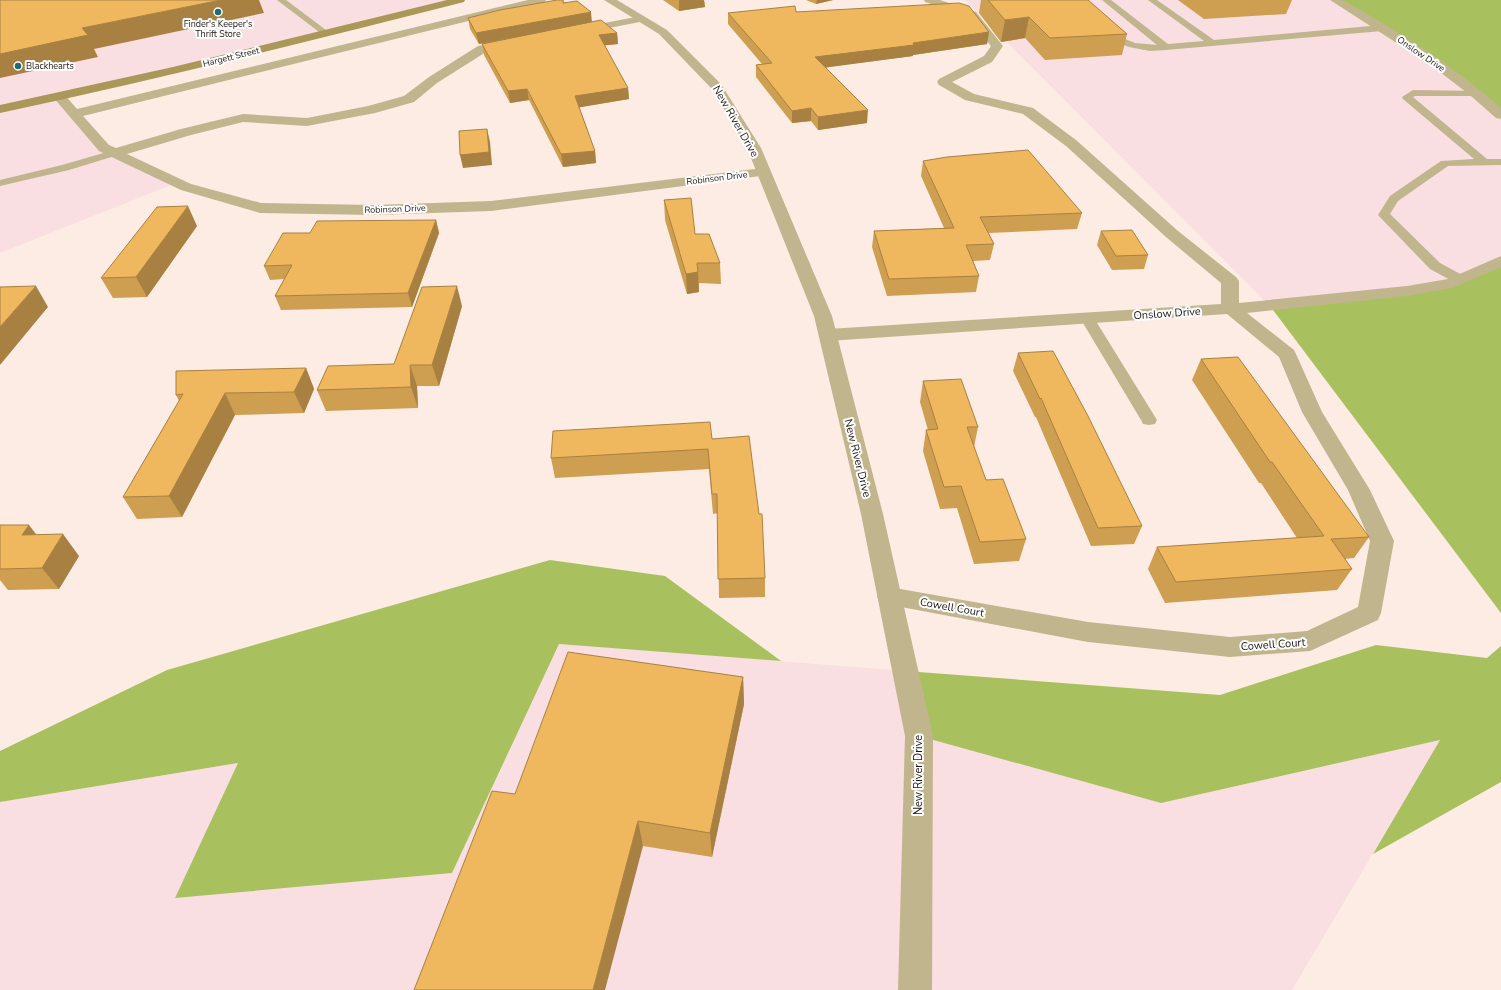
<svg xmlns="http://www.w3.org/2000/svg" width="1501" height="990" viewBox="0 0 1501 990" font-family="'Nunito Sans',sans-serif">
	<rect width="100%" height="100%" fill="#fcece4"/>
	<g fill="#f9dee2">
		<path d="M 0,0 L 460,0 L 60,97 L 104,148 L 176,183 L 0,253 Z"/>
		<path d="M 965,0 L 1335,0 L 1411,47 L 1501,115 L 1501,261 L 1452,283 L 1270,306 Z"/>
		<path d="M 559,644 L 905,671 L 1161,803 L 1440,740 L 1292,990 L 0,990 L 0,802 L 238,763 L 176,897 L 452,873 Z"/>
	</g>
	<g fill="#a9c05f">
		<path d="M 1335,0 L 1501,0 L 1501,115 L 1480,95 Z"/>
		<path d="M 1501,261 L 1501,613 L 1270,306 L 1452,283 Z"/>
		<path d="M 550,560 L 665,576 L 781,661 L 559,644 L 452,873 L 175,898 L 238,763 L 0,802 L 0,751 L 167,670 Z"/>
		<path d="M 1376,645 L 1487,658 L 1501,646 L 1501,782 L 1373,854 L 1440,740 L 1161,803 L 919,736 L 905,671 L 1220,695 Z"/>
	</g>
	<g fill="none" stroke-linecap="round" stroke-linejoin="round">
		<g fill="#c1b58d" fill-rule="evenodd">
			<path d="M 277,0 L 286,0 L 330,33 L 326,36 L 323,35 Z"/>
			<path d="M 1102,0 L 1111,0 L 1168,44 L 1204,41 L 1148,0 L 1157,0 L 1214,40 L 1382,25 L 1386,28 L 1382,31 L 1166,50 L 1150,51 L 1129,47 L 1118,43 L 1103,32 L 1102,30 L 1106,27 L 1125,39 L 1135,43 L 1157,45 Z"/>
			<path d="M 1413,90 L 1481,91 L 1482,93 L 1481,95 L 1477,96 L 1415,96 L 1413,97 L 1487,159 L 1501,159 L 1501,165 L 1448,166 L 1398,201 L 1390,214 L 1440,263 L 1464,276 L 1466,279 L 1464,282 L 1454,282 L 1430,269 L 1378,215 L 1390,196 L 1441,161 L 1474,159 L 1403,99 L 1402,97 Z"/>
			<path d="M 114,150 L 119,153 L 118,155 L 69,170 L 0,186 L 0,180 L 62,165 Z"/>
			<path d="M 1087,314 L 1092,315 L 1094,318 L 1157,420 L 1155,424 L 1149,425 L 1143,424 L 1141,420 L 1080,318 L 1082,315 Z"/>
		</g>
		<g fill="#c1b58d" fill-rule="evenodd">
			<path d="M 528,0 L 546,0 L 545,2 L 83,116 L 109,145 L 116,148 L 181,129 L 243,114 L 307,118 L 368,106 L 404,96 L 429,77 L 478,46 L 513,39 L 517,41 L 519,43 L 517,45 L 486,52 L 437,83 L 414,102 L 375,113 L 307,126 L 243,122 L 191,135 L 127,154 L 191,184 L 261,203 L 374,205 L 491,201 L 763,168 L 768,169 L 770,172 L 768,175 L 491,211 L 374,215 L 260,213 L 181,190 L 99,151 L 53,97 L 54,94 L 64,94 L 77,109 Z"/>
			<path d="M 924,0 L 940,0 L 976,12 L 1003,46 L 992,62 L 952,82 L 974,94 L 1033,108 L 1076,140 L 1178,231 L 1236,277 L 1239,281 L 1239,303 L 1407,286 L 1448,279 L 1501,256 L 1501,267 L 1452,288 L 1407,296 L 1247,313 L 1294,350 L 1296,354 L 1322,412 L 1370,490 L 1394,541 L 1381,613 L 1378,620 L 1310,651 L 1230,657 L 1088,642 L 880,603 L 877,596 L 880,589 L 889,587 L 1088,622 L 1230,637 L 1307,631 L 1358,607 L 1370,541 L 1348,490 L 1302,412 L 1279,357 L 1227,314 L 828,341 L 822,339 L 819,335 L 822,331 L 828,329 L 1221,304 L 1221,283 L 1166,237 L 1066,146 L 1023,114 L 965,100 L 939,85 L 937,82 L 939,79 L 984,56 L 991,46 L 968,16 L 925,2 Z"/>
			<path d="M 1330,0 L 1343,0 L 1346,2 C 1400,32 1455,67 1501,108 L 1501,119 L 1496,118 L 1471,96 L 1431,65 Z"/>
			<path d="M 641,16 L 647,19 L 645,21 L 578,34 L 574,33 L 572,31 L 574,29 L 578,28 Z"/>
		</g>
		<path fill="#c1b58d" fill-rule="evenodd" d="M 604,0 L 617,0 L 667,30 L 721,84 L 761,148 L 832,316 L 883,514 L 933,736 L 932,990 L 898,990 L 905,736 L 861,514 L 814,316 L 747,148 L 712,89 L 659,34 Z"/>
		<path fill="#ab9859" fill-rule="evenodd" d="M 447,0 L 465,0 L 464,2 C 310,41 156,80 0,113 L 0,105 L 173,67 Z"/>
	</g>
	<g fill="#ce9e51">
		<path d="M 563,0 L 564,3 L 592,22 L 617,33 L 618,44 L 604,45 L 628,88 L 629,99 L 579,107 L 595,151 L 596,163 L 563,167 L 529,100 L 510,103 L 484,55 L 482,44 L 489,42 L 479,44 L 470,29 L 468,18 Z"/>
		<path d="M 663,0 L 704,0 L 705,7 L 679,11 Z"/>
		<path d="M 806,0 L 833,0 L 816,4 Z"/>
		<path d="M 981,0 L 1088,0 L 1127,34 L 1122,55 L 1045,60 L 1025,38 L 1001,42 L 979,13 Z"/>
		<path d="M 1178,0 L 1292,0 L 1286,14 L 1204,19 Z"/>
		<path d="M 796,12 L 989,32 L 987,44 L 913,55 L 913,56 L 826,67 L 867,123 L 818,130 L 811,121 L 792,123 L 756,77 L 756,65 L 762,64 L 728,24 L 728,13 Z"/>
		<path d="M 923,161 L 1082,213 L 1077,229 L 988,233 L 994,244 L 990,260 L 973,261 L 979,276 L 976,292 L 887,296 L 872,247 L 874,231 L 944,228 L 921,176 Z"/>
		<path d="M 664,200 L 720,263 L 721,284 L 699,283 L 699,292 L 687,294 L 665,220 Z"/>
		<path d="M 436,220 L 439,233 L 412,307 L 281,310 L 275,296 L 284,279 L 270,280 L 264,266 Z"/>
		<path d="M 197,226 L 147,297 L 113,298 L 101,278 Z"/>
		<path d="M 1101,231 L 1148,255 L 1144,269 L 1112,270 L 1097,245 Z"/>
		<path d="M 462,306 L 439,386 L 417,386 L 418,408 L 326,411 L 317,390 L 394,364 Z"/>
		<path d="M 1018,353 L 1142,526 L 1134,544 L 1091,546 L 1036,417 L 1035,417 L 1013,371 Z"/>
		<path d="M 1201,359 L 1369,537 L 1354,558 L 1344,559 L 1352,569 L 1337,590 L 1165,603 L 1148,569 L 1157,547 L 1297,538 L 1261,483 L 1259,483 L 1192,380 Z"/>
		<path d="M 306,368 L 314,389 L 304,413 L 235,415 L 182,517 L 137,519 L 123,497 L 179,401 L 176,395 Z"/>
		<path d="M 923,381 L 978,427 L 974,447 L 986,480 L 1026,539 L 1019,561 L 974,564 L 957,508 L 940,509 L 923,451 L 926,430 L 928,430 L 920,402 Z"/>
		<path d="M 712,439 L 765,578 L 765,597 L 719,598 L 718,513 L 713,514 L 709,469 L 555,478 L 551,458 Z"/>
		<path d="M 0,525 L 37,535 L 79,556 L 59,589 L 8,590 L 0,580 Z"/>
		<path d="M 743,677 L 744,704 L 712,857 L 643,846 L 515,794 Z"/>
	</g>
	<g fill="#a88142">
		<path d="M 221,0 L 259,0 L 264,13 L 94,49 L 98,57 L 0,78 L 0,54 L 82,28 Z"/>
		<path d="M 679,0 L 704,0 L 705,7 L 679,11 Z"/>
		<path d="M 817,0 L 833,0 L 816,4 Z"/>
		<path d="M 591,12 L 592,23 L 479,44 L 476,33 Z"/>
		<path d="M 1029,17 L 1025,38 L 1001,42 L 1005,20 Z"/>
		<path d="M 989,32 L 987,44 L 913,55 L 913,56 L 815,69 L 815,57 Z"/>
		<path d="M 617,33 L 618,44 L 600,46 L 599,35 Z"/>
		<path d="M 628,88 L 629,99 L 576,108 L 575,96 Z"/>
		<path d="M 527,89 L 529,100 L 510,103 L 508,91 Z"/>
		<path d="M 811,108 L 811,121 L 792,123 L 792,111 Z"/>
		<path d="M 868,110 L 867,123 L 818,130 L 818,117 Z"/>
		<path d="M 487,129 L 490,142 L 492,165 L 463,168 L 460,155 Z"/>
		<path d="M 595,151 L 596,163 L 563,167 L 561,154 Z"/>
		<path d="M 188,206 L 197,226 L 147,297 L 136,277 Z"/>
		<path d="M 436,220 L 439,233 L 412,307 L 408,293 Z"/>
		<path d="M 698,272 L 699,292 L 687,294 L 686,274 Z"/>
		<path d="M 36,286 L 48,307 L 0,365 L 0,327 Z"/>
		<path d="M 457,286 L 462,306 L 439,386 L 432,365 Z"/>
		<path d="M 410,365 L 417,386 L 418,408 L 411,387 Z"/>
		<path d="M 306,368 L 314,389 L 304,413 L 294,392 Z"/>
		<path d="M 225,393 L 235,415 L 182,517 L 169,496 Z"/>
		<path d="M 29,525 L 45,546 L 22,535 Z"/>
		<path d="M 63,534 L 79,556 L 59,589 L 42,568 Z"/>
		<path d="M 743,677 L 744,704 L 712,857 L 710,833 Z"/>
		<path d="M 638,821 L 643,846 L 605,990 L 593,990 Z"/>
	</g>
	<g fill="#f0b85e" stroke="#a88142">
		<path d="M 0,0 L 221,0 L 82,28 L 88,35 L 0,54 Z"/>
		<path d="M 557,0 L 563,0 L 563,3 L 577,1 L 591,12 L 476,33 L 468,18 L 500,10 Z"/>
		<path d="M 988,0 L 1088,0 L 1127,34 L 1050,38 L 1029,17 L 1005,20 Z"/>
		<path d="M 959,3 L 969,6 L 989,32 L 913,43 L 914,45 L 815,57 L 868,110 L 818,117 L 811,108 L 792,111 L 756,65 L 772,63 L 728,13 L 795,6 L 796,12 Z"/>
		<path d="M 601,20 L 617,33 L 599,35 L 628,88 L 575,96 L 595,151 L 561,154 L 527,89 L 508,91 L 482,44 Z"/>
		<path d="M 487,129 L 489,152 L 460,155 L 459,131 Z"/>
		<path d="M 1028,150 L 1082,213 L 980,217 L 994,244 L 966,245 L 979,276 L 889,279 L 874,231 L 954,228 L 923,161 L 947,157 Z"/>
		<path d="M 691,198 L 695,234 L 709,234 L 720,263 L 697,263 L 698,272 L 686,274 L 664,200 Z"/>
		<path d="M 188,206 L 136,277 L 101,278 L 157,207 Z"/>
		<path d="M 436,220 L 408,293 L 275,296 L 292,265 L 264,266 L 283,233 L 310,233 L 317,221 Z"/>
		<path d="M 1132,230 L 1148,255 L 1116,256 L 1101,231 Z"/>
		<path d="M 36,286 L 0,327 L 0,287 Z"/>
		<path d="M 457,286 L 432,365 L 410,365 L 411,387 L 317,390 L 328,366 L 394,364 L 422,287 Z"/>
		<path d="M 1053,351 L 1088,416 L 1142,526 L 1098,528 L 1041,398 L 1040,399 L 1018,353 Z"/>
		<path d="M 1238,357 L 1369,537 L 1331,539 L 1352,569 L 1176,582 L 1157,547 L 1324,536 L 1272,462 L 1270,462 L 1201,359 Z"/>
		<path d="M 306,368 L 294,392 L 225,393 L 169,496 L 123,497 L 183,394 L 176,395 L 176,371 Z"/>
		<path d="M 961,379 L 978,427 L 967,427 L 986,480 L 1003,479 L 1026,539 L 980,542 L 961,486 L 944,487 L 926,430 L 938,429 L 923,381 Z"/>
		<path d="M 710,422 L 712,439 L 749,436 L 759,514 L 762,514 L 765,578 L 718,579 L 717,494 L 712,494 L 708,449 L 551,458 L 553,431 Z"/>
		<path d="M 0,525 L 29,525 L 22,535 L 63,534 L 42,568 L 0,569 Z"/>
		<path d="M 568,652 L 743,677 L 710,833 L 638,821 L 593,990 L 414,990 L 492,791 L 515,794 Z"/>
	</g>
	<g fill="#1f6b6f" stroke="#fff" stroke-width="1.5">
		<circle cx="218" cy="12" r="4"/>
		<circle cx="18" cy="66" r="4"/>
	</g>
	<g text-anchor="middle" stroke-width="4" stroke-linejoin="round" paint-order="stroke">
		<g font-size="9" fill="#1c1714" stroke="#fff">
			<text x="218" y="27">Finder's Keeper's<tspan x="218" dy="10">Thrift Store</tspan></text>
			<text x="26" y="69" text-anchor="start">Blackhearts</text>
		</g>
		<g font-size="9" fill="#1c1714" stroke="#fff">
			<text transform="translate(1421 54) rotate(34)" y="3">Onslow Drive</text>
			<text transform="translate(231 57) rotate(-14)" y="3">Hargett Street</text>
			<text transform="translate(717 178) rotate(-7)" y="3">Robinson Drive</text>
			<text transform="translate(395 209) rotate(-2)" y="3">Robinson Drive</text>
		</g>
		<g font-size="11" fill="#1c1714" stroke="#fff">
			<text transform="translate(736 121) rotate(60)" y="4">New River Drive</text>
			<text transform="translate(1167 313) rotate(-4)" y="4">Onslow Drive</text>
			<text transform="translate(858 458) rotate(76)" y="4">New River Drive</text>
			<text transform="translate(952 607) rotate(10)" y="4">Cowell Court</text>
			<text transform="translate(1273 644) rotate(-4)" y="4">Cowell Court</text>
			<text transform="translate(918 775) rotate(-90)" y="4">New River Drive</text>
		</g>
	</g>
</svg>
